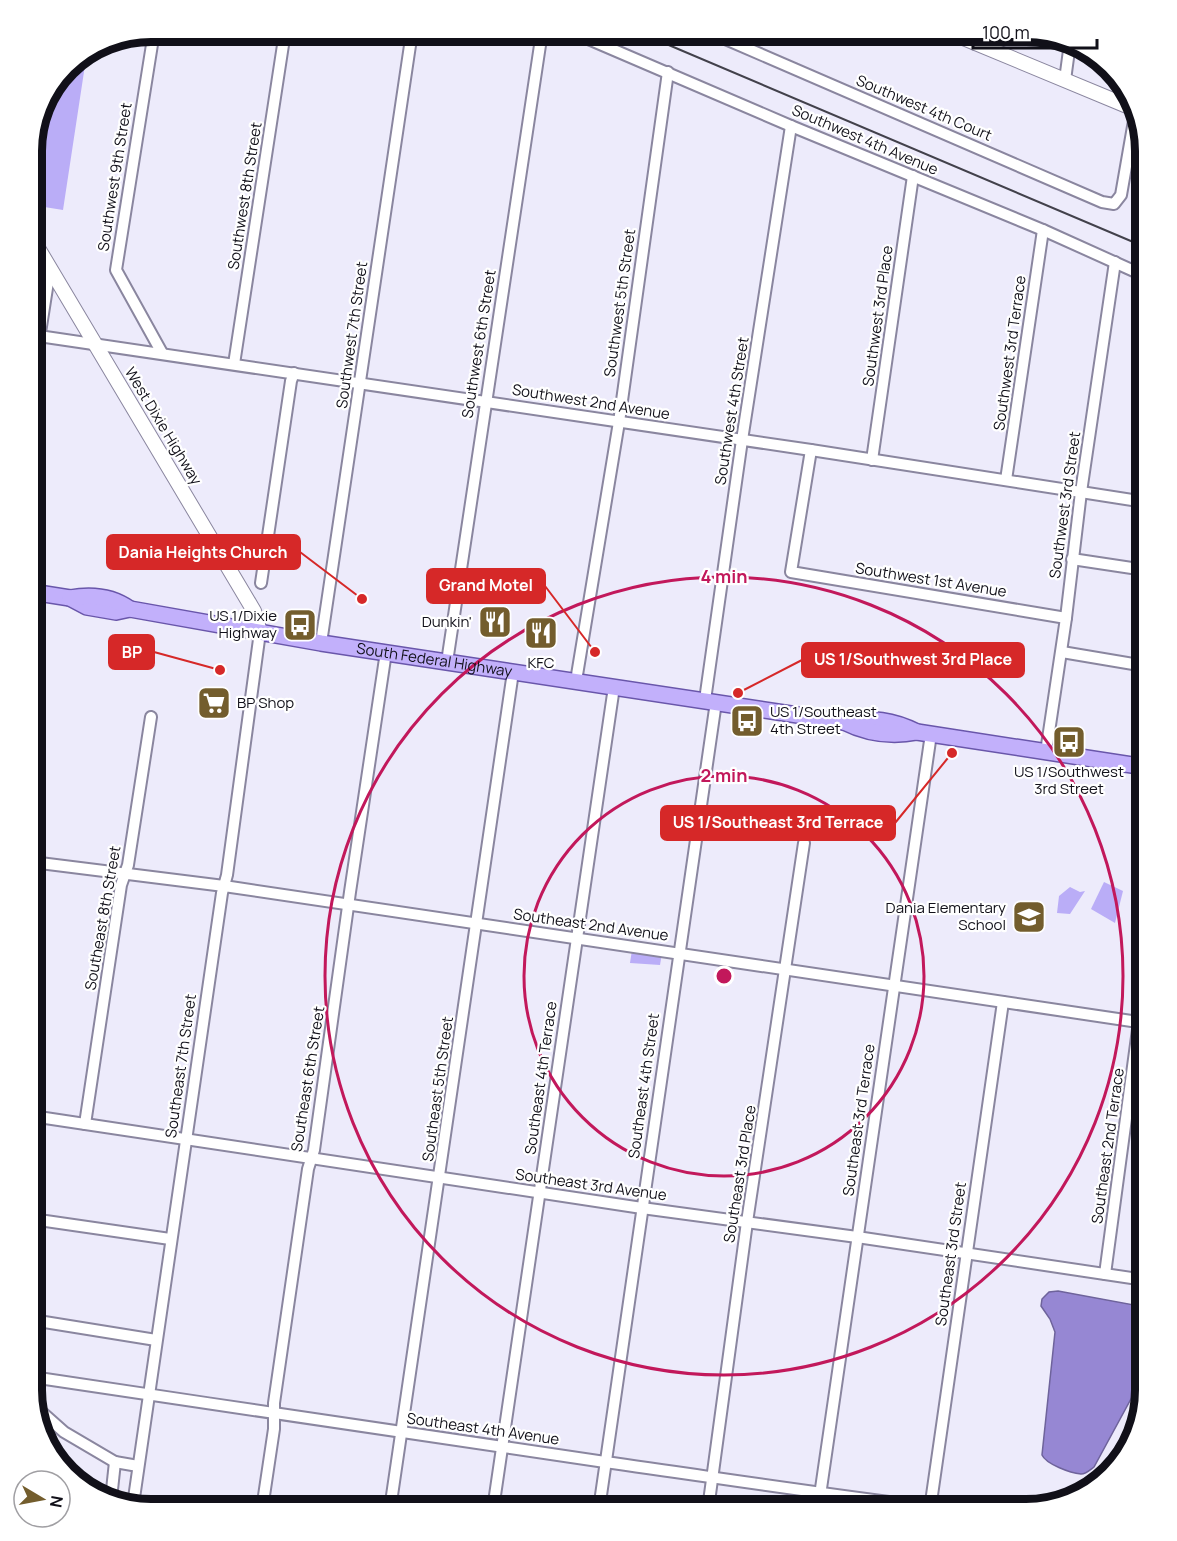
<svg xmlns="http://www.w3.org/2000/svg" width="1177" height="1541" viewBox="0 0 1177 1541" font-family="Manrope,sans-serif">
	<rect width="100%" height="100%" fill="#edebfb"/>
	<g fill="#baadf7">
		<path d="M 87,52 L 63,210 L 32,205 C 32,185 30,164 32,144 C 35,108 56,71 87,52 Z"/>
		<path d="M 1104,882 L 1123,891 L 1115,923 L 1091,909 Z"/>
		<path d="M 1070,887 L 1080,892 L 1085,891 L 1070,914 L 1057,913 L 1059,896 Z"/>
		<path d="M 632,950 L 662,953 L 660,965 L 630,963 Z"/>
	</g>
	<path fill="#9687d3" stroke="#6e639b" stroke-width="1.5" d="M 1058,1291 L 1145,1307 L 1145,1373 L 1094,1467 C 1090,1470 1086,1474 1081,1474 C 1070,1473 1046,1464 1042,1455 L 1055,1332 L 1050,1319 L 1041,1306 L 1042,1299 L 1049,1292 Z"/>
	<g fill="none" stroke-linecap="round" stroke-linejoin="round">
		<g stroke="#8a869f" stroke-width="14">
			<g id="street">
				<path d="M 154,32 L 116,270 L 162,353"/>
				<path d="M 572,32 L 791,126 L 1043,230 L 1145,276"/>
				<path d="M 722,32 L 723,38 L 1102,202 L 1114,204 L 1121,195 L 1135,115"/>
				<path d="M 975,44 L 977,32"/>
				<path d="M 1065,80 L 1070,43"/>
				<path d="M 32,335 L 811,450 L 1145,502"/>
				<path d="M 234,364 L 285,32"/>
				<path d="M 32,384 L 50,269"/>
				<path d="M 811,450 L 791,572 L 1066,618"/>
				<path d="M 872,460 L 913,176"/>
				<path d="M 1006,480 L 1043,230"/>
				<path d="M 1072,559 L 1145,570"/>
				<path d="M 261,583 L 291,381 L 294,373"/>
				<path d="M 321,643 L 412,32"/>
				<path d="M 1062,652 L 1145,666"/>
				<path d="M 447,662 L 542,32"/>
				<path d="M 576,681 L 619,422 L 668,72"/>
				<path d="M 705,700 L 742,440 L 791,126"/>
				<path d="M 1046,752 L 1066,618 L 1081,492 L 1115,262"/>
				<path d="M 32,862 L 224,886 L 1145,1023"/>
				<path d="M 32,1116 L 642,1208 L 857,1237 L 1145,1280"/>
				<path d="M 85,1124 L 121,885 L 128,865 L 151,717"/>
				<path d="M 32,1219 L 170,1239"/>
				<path d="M 1105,1274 L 1139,1022"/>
				<path d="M 32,1320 L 156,1340"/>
				<path d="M 32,1377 C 223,1405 413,1435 605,1462 C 713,1477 821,1494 930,1507"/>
				<path d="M 37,1408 L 64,1432 L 115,1462 L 138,1466"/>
				<path d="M 111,1499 L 115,1462"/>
				<path d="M 133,1505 L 222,893 L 227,875 L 260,632"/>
				<path d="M 262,1509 L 274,1429 L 274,1403 L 308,1169 L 314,1150 L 350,892 L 386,652"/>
				<path d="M 390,1509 L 513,672"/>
				<path d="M 493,1509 L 614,687"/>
				<path d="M 599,1509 L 716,702"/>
				<path d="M 708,1509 L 747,1222 L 804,843"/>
				<path d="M 818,1509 L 931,734"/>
				<path d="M 930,1509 L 1003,1002"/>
			</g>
		</g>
		<g stroke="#8a869f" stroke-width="16">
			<g id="secondary">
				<path d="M 949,32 L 1132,108"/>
				<path d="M 32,238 L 254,611 L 260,632"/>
			</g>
		</g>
		<g stroke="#6956aa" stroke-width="18">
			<g id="primary">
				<path id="s1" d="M 32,592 L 70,598 L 87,607 L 116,612 L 130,609 L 321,643 L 844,722 C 872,717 893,720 917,732 L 1145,767"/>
				<path d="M 70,598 C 92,594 112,596 130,609"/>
				<path d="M 844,722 C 868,734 892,737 917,732"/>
			</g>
		</g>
		<use href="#street" stroke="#fff" stroke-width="10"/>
		<use href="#secondary" stroke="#fff" stroke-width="14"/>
		<use href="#primary" stroke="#c2b0fb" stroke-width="15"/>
		<path stroke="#42414b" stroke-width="2" d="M 638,32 L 1145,247"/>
	</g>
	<g fill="none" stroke="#c2185b" stroke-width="3">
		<circle cx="724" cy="976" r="200"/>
		<circle cx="724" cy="976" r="399"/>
	</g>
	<defs>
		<g id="restaurant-square" transform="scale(1.725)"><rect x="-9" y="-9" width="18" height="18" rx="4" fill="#735d2d" stroke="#fff"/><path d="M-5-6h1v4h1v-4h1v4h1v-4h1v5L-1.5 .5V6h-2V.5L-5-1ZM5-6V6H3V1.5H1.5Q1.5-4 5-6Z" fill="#fff"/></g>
		<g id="bus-square" transform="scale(1.725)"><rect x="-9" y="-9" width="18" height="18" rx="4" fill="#735d2d" stroke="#fff"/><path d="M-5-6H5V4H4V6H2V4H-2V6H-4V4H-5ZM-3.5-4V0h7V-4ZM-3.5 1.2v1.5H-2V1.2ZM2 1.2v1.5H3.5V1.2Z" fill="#fff"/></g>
		<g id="supermarket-square" transform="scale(1.725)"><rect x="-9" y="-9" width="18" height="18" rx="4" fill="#735d2d" stroke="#fff"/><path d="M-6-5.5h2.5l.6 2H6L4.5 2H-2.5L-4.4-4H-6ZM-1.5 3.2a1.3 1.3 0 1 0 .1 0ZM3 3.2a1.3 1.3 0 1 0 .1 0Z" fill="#fff"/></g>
		<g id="school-square" transform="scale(1.725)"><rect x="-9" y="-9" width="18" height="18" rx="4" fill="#735d2d" stroke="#fff"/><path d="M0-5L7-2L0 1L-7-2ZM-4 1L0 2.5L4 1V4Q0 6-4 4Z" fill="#fff"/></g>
	</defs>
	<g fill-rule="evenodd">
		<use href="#restaurant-square" x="495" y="622"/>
		<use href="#bus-square" x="300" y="625"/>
		<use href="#restaurant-square" x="541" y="633"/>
		<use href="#supermarket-square" x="214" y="703"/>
		<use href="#bus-square" x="747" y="721"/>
		<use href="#bus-square" x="1069" y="742"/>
		<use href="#school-square" x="1029" y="917"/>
	</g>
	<g text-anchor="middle" stroke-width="4.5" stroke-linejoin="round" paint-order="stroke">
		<g font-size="15" fill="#111019" stroke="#fff">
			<text transform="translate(924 108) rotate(23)" y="5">Southwest 4th Court</text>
			<text transform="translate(865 140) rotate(23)" y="5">Southwest 4th Avenue</text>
			<text transform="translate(115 177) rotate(-81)" y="5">Southwest 9th Street</text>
			<text transform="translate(245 196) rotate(-81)" y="5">Southwest 8th Street</text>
			<text transform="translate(620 303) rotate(-82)" y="5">Southwest 5th Street</text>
			<text transform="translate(878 316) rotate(-82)" y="5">Southwest 3rd Place</text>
			<text transform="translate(352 335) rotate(-82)" y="5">Southwest 7th Street</text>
			<text transform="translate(479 344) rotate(-81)" y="5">Southwest 6th Street</text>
			<text transform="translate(1010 353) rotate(-82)" y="5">Southwest 3rd Terrace</text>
			<text transform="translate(591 402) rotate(9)" y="5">Southwest 2nd Avenue</text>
			<text transform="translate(732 411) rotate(-81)" y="5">Southwest 4th Street</text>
			<text transform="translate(163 426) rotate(59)" y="5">West Dixie Highway</text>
			<text transform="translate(1065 505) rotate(-82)" y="5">Southwest 3rd Street</text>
			<text transform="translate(931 580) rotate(9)" y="5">Southwest 1st Avenue</text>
			<text dy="5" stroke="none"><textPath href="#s1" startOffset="410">South Federal Highway</textPath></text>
			<text transform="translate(103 918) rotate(-80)" y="5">Southeast 8th Street</text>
			<text transform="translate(591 925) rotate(8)" y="5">Southeast 2nd Avenue</text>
			<text transform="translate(181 1066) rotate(-82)" y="5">Southeast 7th Street</text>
			<text transform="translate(541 1078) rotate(-82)" y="5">Southeast 4th Terrace</text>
			<text transform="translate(308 1079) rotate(-81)" y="5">Southeast 6th Street</text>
			<text transform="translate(644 1086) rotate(-82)" y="5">Southeast 4th Street</text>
			<text transform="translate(438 1089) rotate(-82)" y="5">Southeast 5th Street</text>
			<text transform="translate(859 1120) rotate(-82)" y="5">Southeast 3rd Terrace</text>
			<text transform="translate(1108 1146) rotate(-82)" y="5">Southeast 2nd Terrace</text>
			<text transform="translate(740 1174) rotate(-81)" y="5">Southeast 3rd Place</text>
			<text transform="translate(591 1185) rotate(8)" y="5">Southeast 3rd Avenue</text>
			<text transform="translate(951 1254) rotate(-82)" y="5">Southeast 3rd Street</text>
			<text transform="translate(483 1429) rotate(8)" y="5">Southeast 4th Avenue</text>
		</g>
		<g font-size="15" fill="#111019" stroke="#fff" text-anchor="end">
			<text x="277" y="621">US 1/Dixie<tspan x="277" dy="17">Highway</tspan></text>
			<text x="472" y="627">Dunkin'</text>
			<text x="541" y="668" text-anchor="middle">KFC</text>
			<text x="237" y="708" text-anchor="start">BP Shop</text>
			<text x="770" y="717" text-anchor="start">US 1/Southeast<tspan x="770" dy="17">4th Street</tspan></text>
			<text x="1069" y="777" text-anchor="middle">US 1/Southwest<tspan x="1069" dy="17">3rd Street</tspan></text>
			<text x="1006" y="913">Dania Elementary<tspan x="1006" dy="17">School</tspan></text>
		</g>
	</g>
	<path d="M0 0H1177V1541H0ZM151 42H1026A109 109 0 0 1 1135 151V1390A109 109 0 0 1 1026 1499H151A109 109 0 0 1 42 1390V151A109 109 0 0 1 151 42Z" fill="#fff" fill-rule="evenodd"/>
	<path fill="none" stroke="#111019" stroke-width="8" d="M151 42H1026A109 109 0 0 1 1135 151V1390A109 109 0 0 1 1026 1499H151A109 109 0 0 1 42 1390V151A109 109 0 0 1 151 42Z"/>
	<circle cx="724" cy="976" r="9" fill="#c2185b" stroke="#fff" stroke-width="3"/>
	<g font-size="18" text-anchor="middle" font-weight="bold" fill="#c2185b" stroke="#fff" stroke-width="4.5" stroke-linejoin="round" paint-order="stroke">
		<text x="724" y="583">4 min</text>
		<text x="724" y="782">2 min</text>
	</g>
	<path fill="none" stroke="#d62828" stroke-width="2" d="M362 599L300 552M595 652L545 586M220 670L154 652M738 693L802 660M952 753L895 823"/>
	<g fill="#d62828" stroke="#fff" stroke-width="2">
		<circle cx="362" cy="599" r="6"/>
		<circle cx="595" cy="652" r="6"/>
		<circle cx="220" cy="670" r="6"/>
		<circle cx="738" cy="693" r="6"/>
		<circle cx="952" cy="753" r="6"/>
	</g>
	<g fill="#d62828" stroke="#d62828" stroke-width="2">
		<rect x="107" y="535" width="193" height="34" rx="6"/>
		<rect x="427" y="569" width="118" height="34" rx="6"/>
		<rect x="109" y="635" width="45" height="34" rx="6"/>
		<rect x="802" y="643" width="222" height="34" rx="6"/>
		<rect x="661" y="806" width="234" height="34" rx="6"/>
	</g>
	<g font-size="16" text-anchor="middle" font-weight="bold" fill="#fff">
		<text x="203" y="558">Dania Heights Church</text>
		<text x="486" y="591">Grand Motel</text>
		<text x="132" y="658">BP</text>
		<text x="913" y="665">US 1/Southwest 3rd Place</text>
		<text x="778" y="828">US 1/Southeast 3rd Terrace</text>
	</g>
	<g transform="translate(42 1499) rotate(100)"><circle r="28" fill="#ffffff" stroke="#a09fa3" stroke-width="1.5"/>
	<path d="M0-4.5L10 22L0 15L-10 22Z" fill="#735d2d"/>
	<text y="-9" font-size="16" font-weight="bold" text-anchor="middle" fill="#111019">N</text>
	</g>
	<path d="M973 39v9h124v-9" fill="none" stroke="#111019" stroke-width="3"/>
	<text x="982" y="39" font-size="18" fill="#111019" stroke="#ffffff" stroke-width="4.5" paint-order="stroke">100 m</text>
</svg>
